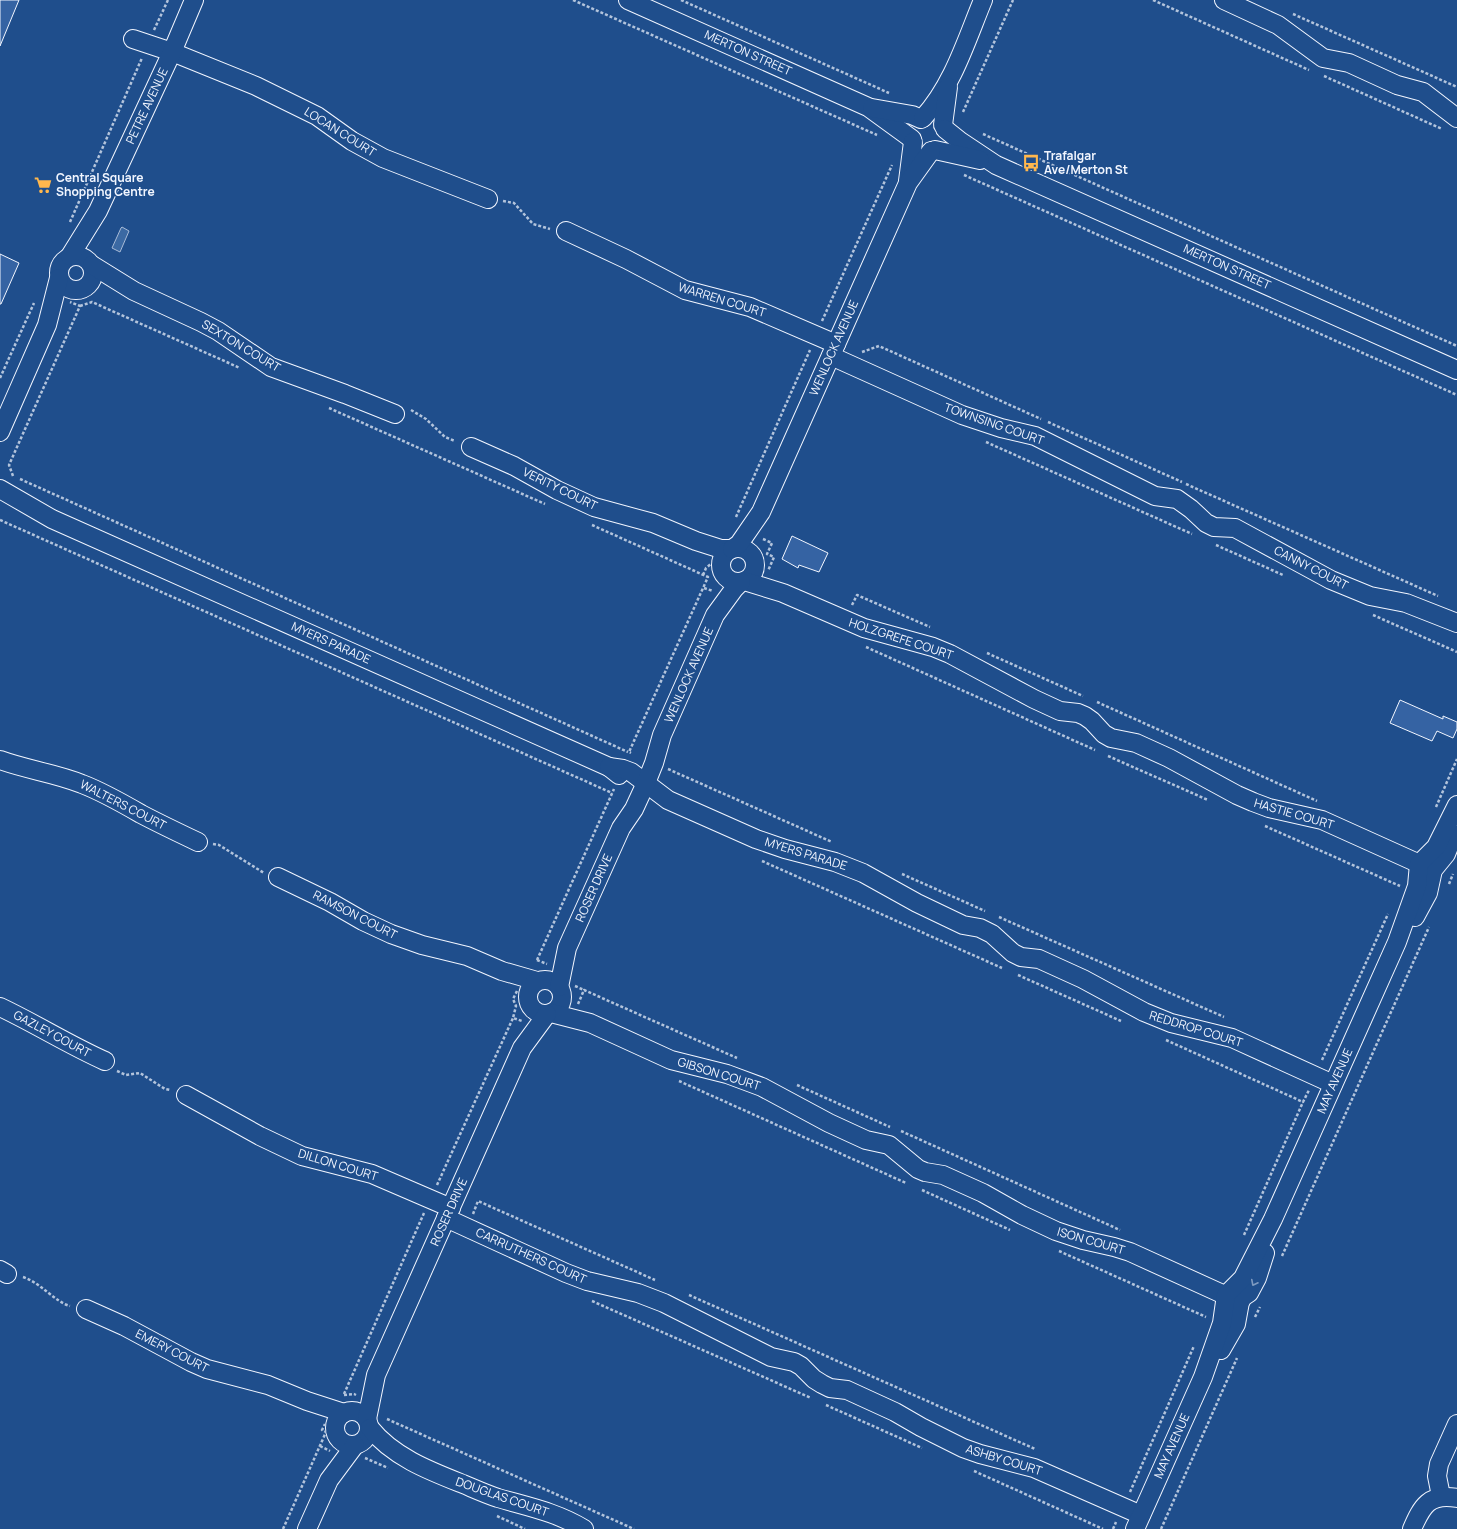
<svg xmlns="http://www.w3.org/2000/svg" width="1457" height="1529" viewBox="0 0 1457 1529" font-family="Manrope,sans-serif">
	<rect width="100%" height="100%" fill="#1f4e8c"/>
	<path fill="#3b69a3" stroke="#a8bbd7" d="M 122,227 L 129,231 L 120,252 L 112,248 L 121,228 Z"/>
	<g fill="#3563a3" stroke="#f2f6ff">
		<path d="M 0,0 L 19,0 L 0,46 Z"/>
		<path d="M 0,254 L 19,263 L 1,304 L 0,304 Z"/>
		<path d="M 792,536 L 828,553 L 819,572 L 799,565 L 798,568 L 782,559 Z"/>
		<path d="M 1400,700 L 1443,719 L 1443,716 L 1457,722 L 1457,729 L 1453,738 L 1437,731 L 1432,741 L 1390,723 Z"/>
	</g>
	<g fill="none" stroke-linecap="round" stroke-linejoin="round">
		<g stroke="#f2f6ff" stroke-width="20">
			<g id="minor">
				<path d="M 628,0 L 868,107 L 912,139"/>
				<path d="M 1224,0 L 1278,25 L 1323,58 L 1349,63 L 1397,85 L 1423,92 L 1457,118"/>
				<path d="M 133,39 L 172,52 L 256,86 L 317,116 L 352,141 L 383,158 L 488,199"/>
				<path d="M 872,108 L 912,115 L 921,119"/>
				<path d="M 923,118 C 953,85 966,41 983,0"/>
				<path d="M 943,125 L 948,87"/>
				<path d="M 945,129 L 960,141 L 996,165 L 1457,370"/>
				<path d="M 935,150 L 980,160"/>
				<path d="M 908,181 L 913,142"/>
				<path d="M 566,231 L 626,259 L 685,290 L 750,307 L 836,344"/>
				<circle cx="76" cy="273" r="17"/>
				<path d="M 70,256 L 98,211 L 172,52 L 194,0"/>
				<path d="M 92,265 L 134,291 L 201,322 L 218,331 L 271,367 L 345,394 L 395,414"/>
				<path d="M 831,356 L 962,415 L 1001,428 L 1035,436 L 1155,496 L 1177,499 L 1191,509 L 1206,523 L 1214,527 L 1235,528 L 1331,580 L 1370,596 L 1406,603 L 1457,623"/>
				<path d="M 0,432 L 47,325 L 59,278"/>
				<path d="M 471,447 L 514,466 L 557,490 L 594,507 L 653,523 L 696,541 L 721,549 L 730,549"/>
				<path d="M 0,489 L 52,519 L 609,767 L 619,775"/>
				<circle cx="738" cy="565" r="17"/>
				<path d="M 732,549 L 739,544 L 761,512 L 908,183 L 931,151"/>
				<path d="M 744,581 L 783,593 L 864,628 L 933,647 L 950,654 L 1034,699 L 1060,711 L 1078,713 L 1085,716 L 1092,721 L 1104,734 L 1111,738 L 1136,743 L 1169,758 L 1237,795 L 1253,802 L 1269,808 L 1322,820 L 1433,870"/>
				<path d="M 0,760 C 27,770 55,773 82,784 C 103,792 122,803 141,814 C 160,824 179,833 198,842"/>
				<path d="M 609,767 L 623,769 L 631,772 L 668,800 L 756,839 L 785,849 L 835,862 L 863,873 L 917,903 L 963,925 L 980,928 L 992,934 L 1013,953 L 1021,957 L 1039,959 L 1083,979 L 1144,1012 L 1171,1023 L 1232,1038 L 1333,1084"/>
				<path d="M 278,877 L 330,902 L 363,921 L 391,934 L 422,945 L 467,956 L 502,971 L 537,981"/>
				<path d="M 1415,917 L 1428,893 L 1433,870 L 1446,854 L 1454,834"/>
				<circle cx="545" cy="997" r="17"/>
				<path d="M 559,987 L 567,948 L 621,828 L 634,809 L 646,783 L 654,763 L 662,735 L 715,615 L 734,589 L 741,582"/>
				<path d="M 0,1007 C 36,1024 69,1045 105,1061"/>
				<path d="M 551,1013 L 590,1023 L 671,1060 L 727,1074 L 762,1087 L 829,1123 L 866,1140 L 889,1145 L 918,1169 L 925,1172 L 943,1175 L 983,1193 L 1022,1215 L 1056,1231 L 1083,1240 L 1114,1247 L 1130,1252 L 1240,1302"/>
				<path d="M 186,1095 L 260,1136 L 302,1156 L 372,1174 L 451,1208"/>
				<path d="M 446,1218 L 566,1273 L 587,1281 L 638,1293 L 664,1303 L 771,1357 L 794,1362 L 801,1366 L 814,1379 L 822,1384 L 830,1388 L 847,1390 L 895,1412 L 921,1427 L 963,1448 L 980,1454 L 1034,1468 L 1141,1515"/>
				<path d="M 0,1270 L 7,1274"/>
				<path d="M 86,1309 L 124,1326 L 191,1362 L 207,1369 L 268,1385 L 307,1401 L 344,1413"/>
				<path d="M 1221,1350 L 1236,1324 L 1240,1302 L 1243,1297 L 1249,1293 L 1257,1278 L 1265,1253"/>
				<circle cx="352" cy="1428" r="17"/>
				<path d="M 367,1419 L 376,1375 L 522,1048 L 547,1014"/>
				<path d="M 370,1428 C 393,1457 430,1471 463,1484 C 475,1489 486,1494 498,1498 C 529,1507 556,1512 584,1529"/>
				<path d="M 1441,1496 L 1437,1476 L 1439,1464 L 1457,1424"/>
				<path d="M 307,1529 L 329,1480 L 355,1445"/>
				<path d="M 1135,1529 L 1203,1377 L 1222,1323 L 1226,1295 L 1243,1278 L 1273,1219 L 1397,942 L 1417,886 L 1419,864 L 1436,847 L 1457,805"/>
				<path d="M 1412,1529 C 1422,1506 1429,1493 1457,1498"/>
			</g>
		</g>
		<g stroke="#b3c4dc" stroke-width="2.5" stroke-dasharray="3 2" stroke-linecap="butt">
			<path d="M 573,0 L 877,135"/>
			<path d="M 681,0 L 889,93"/>
			<path d="M 1153,0 L 1309,70"/>
			<path d="M 1293,14 L 1457,87"/>
			<path d="M 154,30 L 168,0"/>
			<path d="M 1324,76 L 1442,129"/>
			<path d="M 963,112 L 1013,0"/>
			<path d="M 983,134 L 1457,346"/>
			<path d="M 964,175 L 1457,395"/>
			<path d="M 503,201 L 514,203 L 533,224 L 550,229"/>
			<path d="M 70,222 L 142,58"/>
			<path d="M 80,306 L 92,302 L 240,368"/>
			<path d="M 822,321 L 892,165"/>
			<path d="M 862,352 L 879,346 L 1041,419"/>
			<path d="M 0,378 L 34,303"/>
			<path d="M 329,408 L 545,504"/>
			<path d="M 411,410 L 426,419 L 445,437 L 455,441"/>
			<path d="M 1048,422 L 1182,482"/>
			<path d="M 986,442 L 1192,534"/>
			<path d="M 13,476 L 9,465 L 80,306 L 70,302"/>
			<path d="M 20,479 L 628,752"/>
			<path d="M 1186,484 L 1438,596"/>
			<path d="M 736,517 L 810,350"/>
			<path d="M 0,520 L 612,793"/>
			<path d="M 592,525 L 708,577 L 629,752 L 631,753"/>
			<path d="M 763,539 L 772,543 L 767,554 L 774,557 L 768,571"/>
			<path d="M 1216,545 L 1283,575"/>
			<path d="M 703,575 L 706,568 L 712,563"/>
			<path d="M 704,588 L 713,591"/>
			<path d="M 852,605 L 857,595 L 930,627"/>
			<path d="M 1373,615 L 1457,652"/>
			<path d="M 866,647 L 1095,750"/>
			<path d="M 987,653 L 1083,696"/>
			<path d="M 1097,702 L 1317,801"/>
			<path d="M 1108,756 L 1208,800"/>
			<path d="M 668,769 L 832,842"/>
			<path d="M 1436,807 L 1457,759"/>
			<path d="M 1265,826 L 1400,886"/>
			<path d="M 213,844 L 219,845 L 264,873"/>
			<path d="M 762,861 L 1002,968"/>
			<path d="M 902,874 L 985,911"/>
			<path d="M 1449,884 L 1453,874"/>
			<path d="M 999,917 L 1224,1017"/>
			<path d="M 537,960 L 614,789"/>
			<path d="M 537,960 L 547,964"/>
			<path d="M 1018,975 L 1121,1021"/>
			<path d="M 575,986 L 584,990"/>
			<path d="M 517,991 L 513,999 L 516,1006 L 513,1018 L 522,1021"/>
			<path d="M 578,1004 L 584,990 L 737,1058"/>
			<path d="M 1166,1040 L 1303,1102 L 1309,1090"/>
			<path d="M 1322,1060 L 1388,914"/>
			<path d="M 117,1071 L 126,1075 L 140,1073 L 165,1089 L 170,1090"/>
			<path d="M 679,1081 L 906,1183"/>
			<path d="M 797,1085 L 890,1127"/>
			<path d="M 901,1131 L 1120,1230"/>
			<path d="M 437,1185 L 513,1018"/>
			<path d="M 922,1190 L 1010,1230"/>
			<path d="M 473,1214 L 478,1201 L 655,1280"/>
			<path d="M 1244,1235 L 1303,1102"/>
			<path d="M 1059,1251 L 1206,1317"/>
			<path d="M 1282,1256 L 1429,927"/>
			<path d="M 23,1277 C 41,1283 55,1302 70,1306"/>
			<path d="M 689,1295 L 1035,1449"/>
			<path d="M 592,1301 L 811,1398"/>
			<path d="M 1255,1317 L 1260,1307"/>
			<path d="M 344,1394 L 424,1213"/>
			<path d="M 344,1395 L 354,1394 L 356,1395"/>
			<path d="M 826,1405 L 922,1448"/>
			<path d="M 387,1419 L 634,1529"/>
			<path d="M 320,1446 L 330,1451"/>
			<path d="M 365,1458 L 388,1468"/>
			<path d="M 974,1471 L 1103,1529"/>
			<path d="M 1130,1492 L 1194,1346"/>
			<path d="M 497,1516 L 525,1529"/>
			<path d="M 283,1529 L 326,1432 L 322,1430 L 325,1424"/>
			<path d="M 1113,1529 L 1116,1522"/>
			<path d="M 1161,1529 L 1237,1358"/>
		</g>
		<use href="#minor" stroke="#1f4e8c" stroke-width="18"/>
	</g>
	<defs><path id="oneway-chevron" d="M-2-3.5L2.5 0L-2 3.5" fill="none" stroke-width="1.6" stroke-linecap="round" stroke-linejoin="round"/></defs>
	<use stroke="#7e9ac0" href="#oneway-chevron" transform="translate(1254 1283) rotate(117)"/>
	<defs>
		<g id="bus-bare" transform="scale(1.38)"><path d="M-5-6H5V4H4V6H2V4H-2V6H-4V4H-5ZM-3.5-4V0h7V-4ZM-3.5 1.2v1.5H-2V1.2ZM2 1.2v1.5H3.5V1.2Z" fill="#ffb74d" stroke="#1f4e8c" stroke-width="2.5" paint-order="stroke"/></g>
		<g id="supermarket-bare" transform="scale(1.38)"><path d="M-6-5.5h2.5l.6 2H6L4.5 2H-2.5L-4.4-4H-6ZM-1.5 3.2a1.3 1.3 0 1 0 .1 0ZM3 3.2a1.3 1.3 0 1 0 .1 0Z" fill="#ffb74d" stroke="#1f4e8c" stroke-width="2.5" paint-order="stroke"/></g>
	</defs>
	<g fill-rule="evenodd">
		<use href="#bus-bare" x="1031" y="163"/>
		<use href="#supermarket-bare" x="43" y="185"/>
	</g>
	<g text-anchor="middle" stroke-width="3" stroke-linejoin="round" paint-order="stroke">
		<g font-size="12" fill="#f2f6ff" stroke="#1f4e8c">
			<text transform="translate(748 53) rotate(24)" y="4">MERTON STREET</text>
			<text transform="translate(147 106) rotate(-65)" y="4">PETRE AVENUE</text>
			<text transform="translate(340 132) rotate(32)" y="4">LOCAN COURT</text>
			<text transform="translate(1227 267) rotate(24)" y="4">MERTON STREET</text>
			<text transform="translate(722 300) rotate(17)" y="4">WARREN COURT</text>
			<text transform="translate(241 346) rotate(31)" y="4">SEXTON COURT</text>
			<text transform="translate(834 348) rotate(-66)" y="4">WENLOCK AVENUE</text>
			<text transform="translate(994 424) rotate(19)" y="4">TOWNSING COURT</text>
			<text transform="translate(560 489) rotate(26)" y="4">VERITY COURT</text>
			<text transform="translate(1311 568) rotate(27)" y="4">CANNY COURT</text>
			<text transform="translate(901 639) rotate(18)" y="4">HOLZGREFE COURT</text>
			<text transform="translate(331 643) rotate(24)" y="4">MYERS PARADE</text>
			<text transform="translate(689 675) rotate(-66)" y="4">WENLOCK AVENUE</text>
			<text transform="translate(123 805) rotate(27)" y="4">WALTERS COURT</text>
			<text transform="translate(1294 814) rotate(16)" y="4">HASTIE COURT</text>
			<text transform="translate(806 854) rotate(17)" y="4">MYERS PARADE</text>
			<text transform="translate(594 888) rotate(-66)" y="4">ROSER DRIVE</text>
			<text transform="translate(355 915) rotate(27)" y="4">RAMSON COURT</text>
			<text transform="translate(1196 1029) rotate(17)" y="4">REDDROP COURT</text>
			<text transform="translate(52 1034) rotate(28)" y="4">GAZLEY COURT</text>
			<text transform="translate(719 1074) rotate(17)" y="4">GIBSON COURT</text>
			<text transform="translate(1335 1081) rotate(-66)" y="4">MAY AVENUE</text>
			<text transform="translate(338 1165) rotate(17)" y="4">DILLON COURT</text>
			<text transform="translate(449 1212) rotate(-66)" y="4">ROSER DRIVE</text>
			<text transform="translate(1091 1241) rotate(16)" y="4">ISON COURT</text>
			<text transform="translate(531 1256) rotate(24)" y="4">CARRUTHERS COURT</text>
			<text transform="translate(172 1351) rotate(27)" y="4">EMERY COURT</text>
			<text transform="translate(1172 1446) rotate(-66)" y="4">MAY AVENUE</text>
			<text transform="translate(1004 1460) rotate(17)" y="4">ASHBY COURT</text>
			<text transform="translate(502 1497) rotate(19)" y="4">DOUGLAS COURT</text>
		</g>
		<g font-size="12" font-weight="bold" fill="#f2f6ff" stroke="#1f4e8c" text-anchor="start">
			<text x="1044" y="160">Trafalgar<tspan x="1044" dy="14">Ave/Merton St</tspan></text>
			<text x="56" y="182">Central Square<tspan x="56" dy="14">Shopping Centre</tspan></text>
		</g>
	</g>
</svg>
